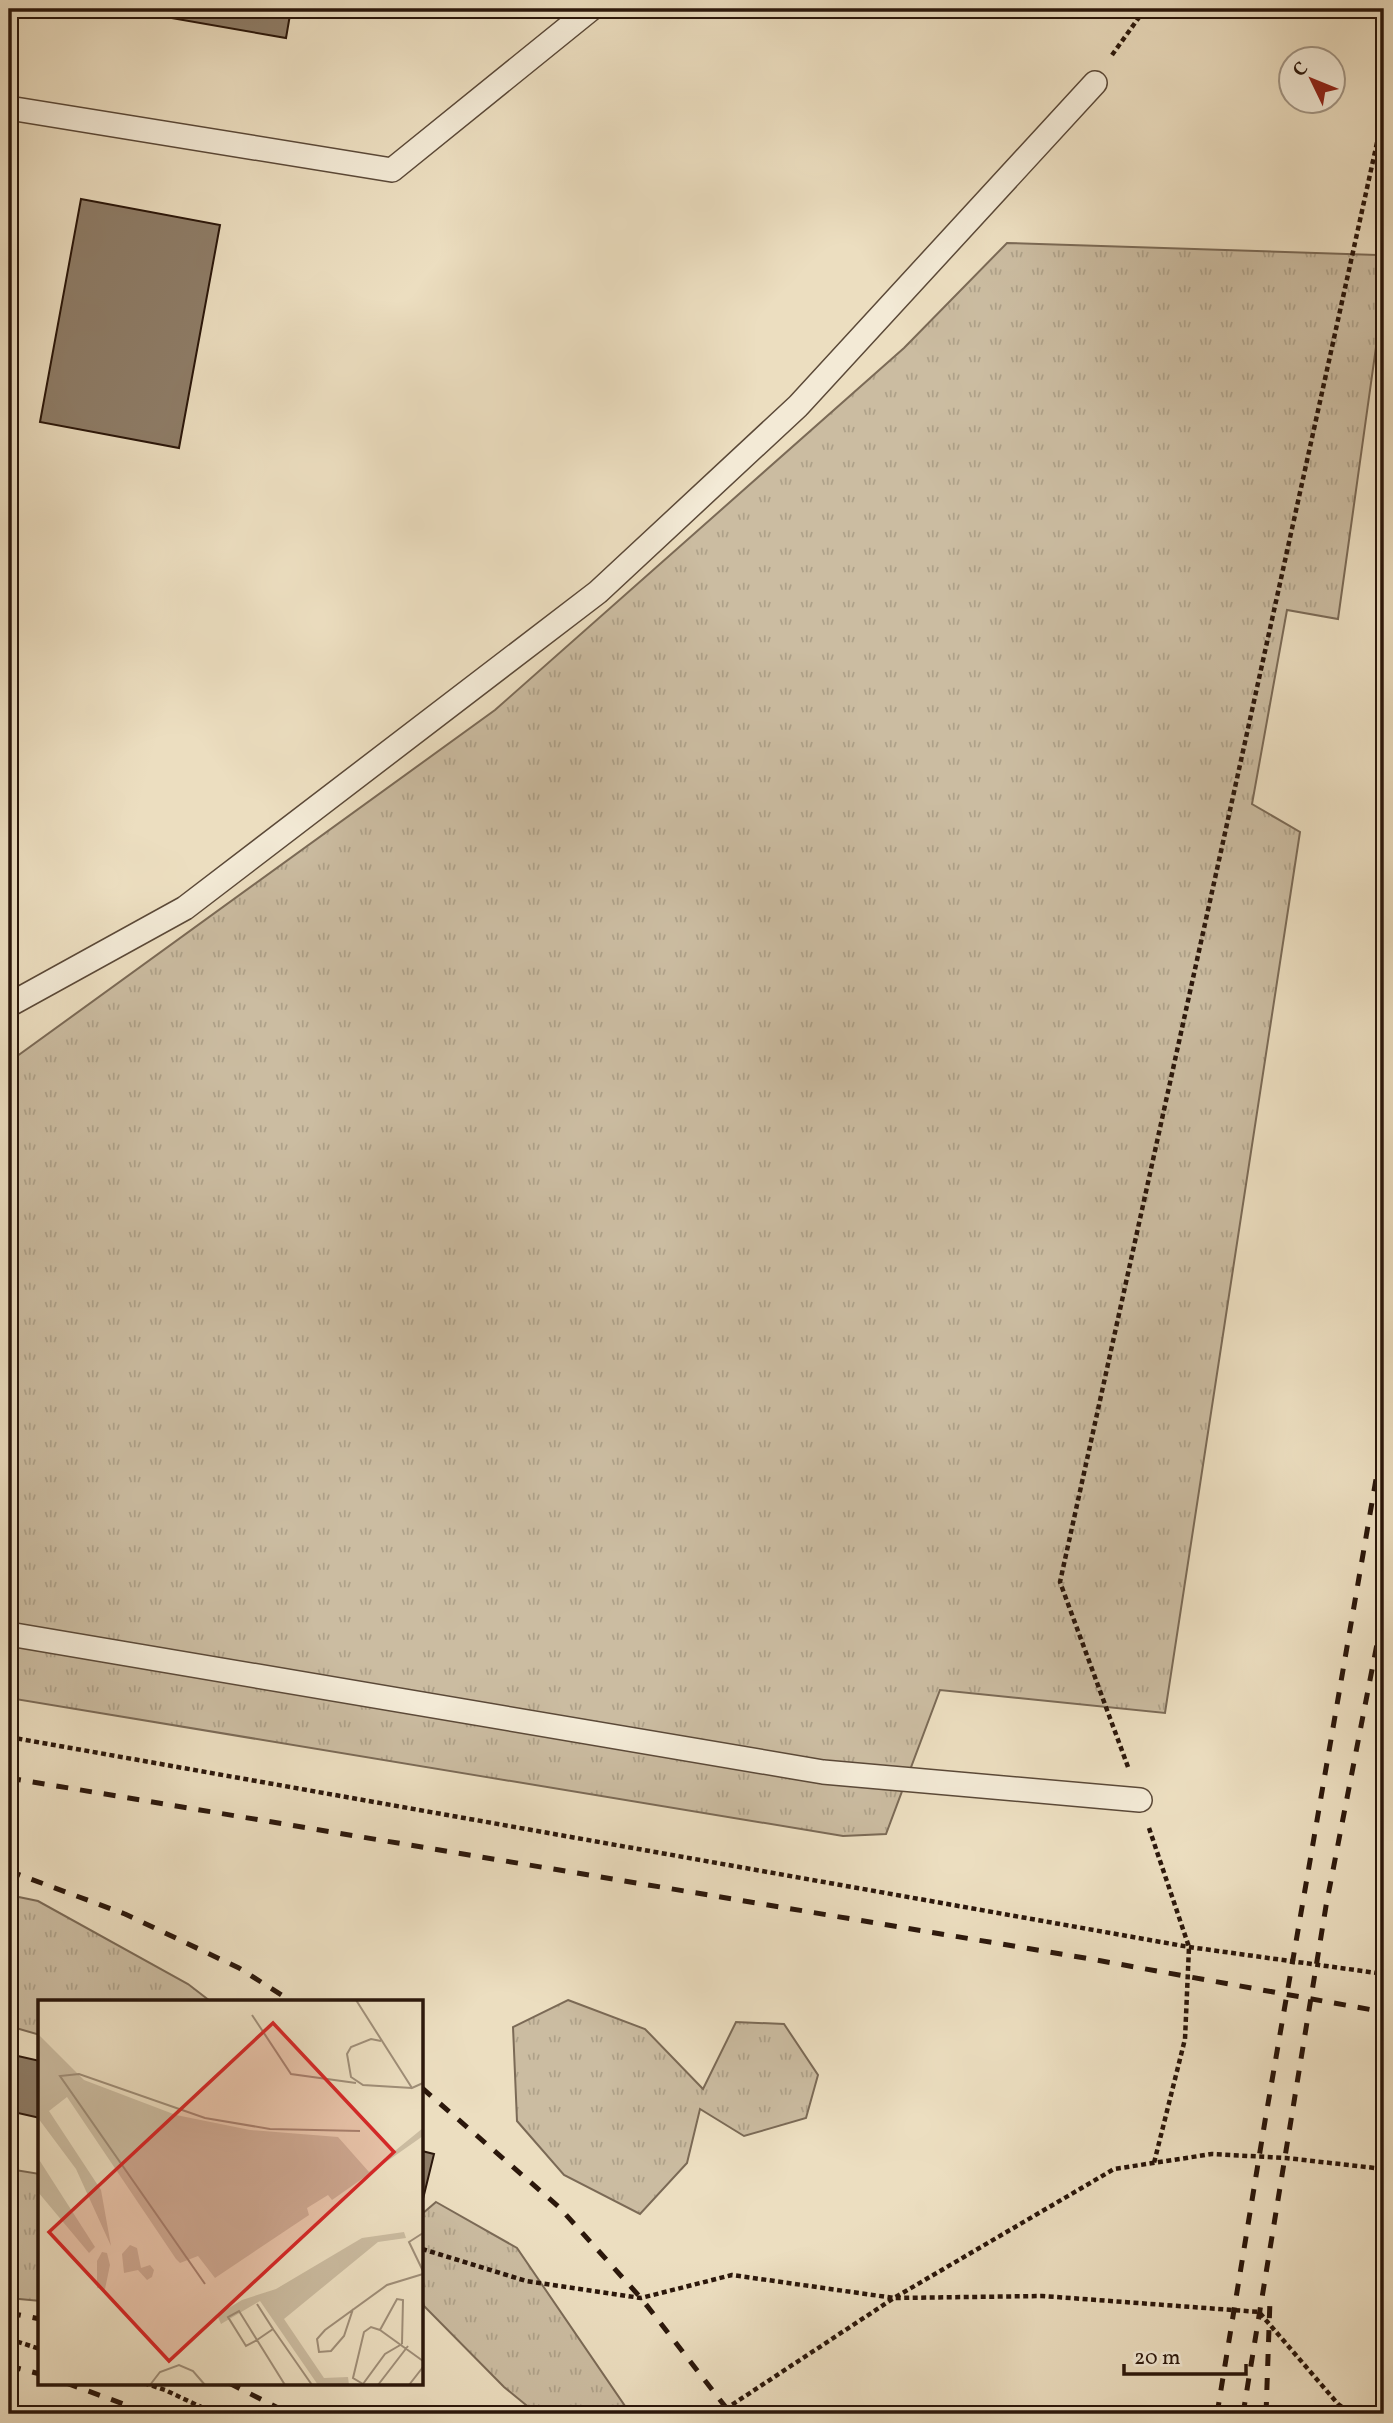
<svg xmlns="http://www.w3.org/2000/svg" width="1393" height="2423" viewBox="0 0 1393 2423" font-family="Vollkorn,serif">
	<defs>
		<pattern id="grass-tufts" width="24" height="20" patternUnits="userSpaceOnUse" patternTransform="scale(1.75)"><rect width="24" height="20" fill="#cbbca1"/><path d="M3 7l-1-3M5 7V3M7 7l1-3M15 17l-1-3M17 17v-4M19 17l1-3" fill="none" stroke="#aea189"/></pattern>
	</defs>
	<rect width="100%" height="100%" fill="#ecdec0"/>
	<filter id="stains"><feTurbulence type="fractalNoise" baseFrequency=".00286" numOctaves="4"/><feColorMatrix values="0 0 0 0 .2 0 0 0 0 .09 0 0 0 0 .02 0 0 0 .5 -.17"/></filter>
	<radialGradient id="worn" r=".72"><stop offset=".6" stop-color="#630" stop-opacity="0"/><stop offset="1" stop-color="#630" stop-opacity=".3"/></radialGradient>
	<g fill="url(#grass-tufts)" stroke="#7b6a56" stroke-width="2">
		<path d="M 1384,176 L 1384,290 L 1338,619 L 1287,610 L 1252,804 L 1300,832 L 1165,1713 L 940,1690 L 886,1834 L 843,1836 L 9,1698 L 9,1062 L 495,710 L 904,348 L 1007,243 L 1377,255 Z"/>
		<path d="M 9,1895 L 38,1901 L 188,1984 L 210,2001 L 40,2001 L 40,2035 L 9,2026 Z"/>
		<path d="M 568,2000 L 645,2029 L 703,2089 L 736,2022 L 784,2024 L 818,2075 L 806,2118 L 744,2136 L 700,2109 L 687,2163 L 640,2214 L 564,2175 L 517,2121 L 513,2027 Z"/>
		<path d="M 9,2169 L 40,2174 L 40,2301 L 9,2298 Z"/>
		<path d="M 436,2202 L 517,2248 L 627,2409 L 622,2414 L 537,2414 L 504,2387 L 424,2306 L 422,2298 L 422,2214 Z"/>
	</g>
	<g fill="#8f7e69" stroke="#2b170b" stroke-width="2">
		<path d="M 120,9 L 291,9 L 286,38 Z"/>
		<path d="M 81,199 L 220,225 L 179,448 L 40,422 Z"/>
		<path d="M 9,2054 L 40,2061 L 40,2118 L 9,2111 Z"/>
		<path d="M 422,2151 L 434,2154 L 422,2203 Z"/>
	</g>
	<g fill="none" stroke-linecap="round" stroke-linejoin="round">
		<g stroke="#5b4938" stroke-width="26">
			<g id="lane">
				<path d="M 9,108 L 392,170 L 591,9"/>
				<path d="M 9,1005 L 185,908 L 598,592 L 798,406 L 1095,83"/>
				<path d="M 9,1634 L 823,1772 L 1140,1800"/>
			</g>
		</g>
		<g stroke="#2b170b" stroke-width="4.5" stroke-dasharray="5 3.5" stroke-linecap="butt">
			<path d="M 1112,55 L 1145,9"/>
			<path d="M 9,1737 L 1189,1947 L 1384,1974"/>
			<path d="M 1128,1767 L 1060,1582 L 1384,111"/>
			<path d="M 1149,1828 L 1189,1947 L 1185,2039 L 1154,2163"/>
			<path d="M 422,2249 L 526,2281 L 641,2298 L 732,2275 L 894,2298 L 1114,2169 L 1212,2154 L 1286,2158 L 1384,2169"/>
			<path d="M 9,2339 L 40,2349"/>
			<path d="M 144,2383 L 165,2390 L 216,2414"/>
			<path d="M 718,2414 L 894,2298 L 1042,2296 L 1259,2312 L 1338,2404 L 1351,2414"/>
		</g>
		<use href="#lane" stroke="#f3ead6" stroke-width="23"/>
		<g stroke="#2b170b" stroke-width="5" stroke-dasharray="12 12" stroke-linecap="butt">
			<path d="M 9,1778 L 1085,1958 L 1384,2012"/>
			<path d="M 9,1871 L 125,1914 L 239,1968 L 291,2001"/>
			<path d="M 422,2088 L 559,2207 L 641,2298 L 731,2414"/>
			<path d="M 9,2313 L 40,2319"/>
			<path d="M 9,2366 L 40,2374"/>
			<path d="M 66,2383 L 151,2414"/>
			<path d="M 229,2383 L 290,2414"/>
			<path d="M 1217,2414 L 1265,2121 L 1384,1433"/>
			<path d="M 1243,2414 L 1326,1906 L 1384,1608"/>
			<path d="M 1266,2414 L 1270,2300"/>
		</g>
	</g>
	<g transform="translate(38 2000)">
		<rect width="385" height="385" fill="#ecdec0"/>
		<path d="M 0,34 L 46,80 L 138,115 L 212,130 L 300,137 L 331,172 L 385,128 L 385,136 L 294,200 L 290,195 L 269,208 L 271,215 L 177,278 L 160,256 L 142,263 L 138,259 L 29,97 L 11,111 L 63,190 L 73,246 L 38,169 L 0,118 ZM 0,158 L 57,247 L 51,253 L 0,192 ZM 366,232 L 368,238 L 340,242 L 246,319 L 286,378 L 310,377 L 311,385 L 280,385 L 222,301 L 183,324 L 179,315 L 204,300 L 238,289 L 324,238 ZM 92,245 L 99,248 L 103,268 L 112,265 L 116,270 L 114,277 L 109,280 L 100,270 L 86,273 L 84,254 ZM 64,252 L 69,253 L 72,265 L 67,289 L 59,288 L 59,261 Z" fill="#cbbca1"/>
		<path fill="none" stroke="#9f8e78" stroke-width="2" d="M 318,0 L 374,88 L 385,83M 214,15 L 253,74 L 318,83M 343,41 L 333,39 L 313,47 L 309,54 L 313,77 L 325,85 L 374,88M 385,233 L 371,242 L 385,271M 167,284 L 22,76 L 41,74 L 167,118 L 232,129 L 322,131M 219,304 L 235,329 L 219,340 L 208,346 L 190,317 L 201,311 L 219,340 L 247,385M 315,309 L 306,336 L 293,351 L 281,352 L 279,339 L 287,330 L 349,285 L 385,274M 235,329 L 274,385M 342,330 L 333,327 L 326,332 L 315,378 L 325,384 L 347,354 L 364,344M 364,344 L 365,300 L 359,299 L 342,330 L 385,361M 112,385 L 122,372 L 141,365 L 155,371 L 167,385M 340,385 L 370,346M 371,385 L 385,367"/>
		<path fill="#d62828" fill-opacity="0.15" stroke="#d62828" stroke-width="3.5" d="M 235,23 L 356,152 L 131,361 L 11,232 Z"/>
		<rect width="385" height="385" fill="none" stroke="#2b170b" stroke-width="3.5"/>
	</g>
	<rect width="1393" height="2423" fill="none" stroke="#ecdec0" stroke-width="35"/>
	<rect x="10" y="10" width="1372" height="2402" fill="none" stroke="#2b170b" stroke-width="3.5"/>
	<rect x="18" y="18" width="1358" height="2388" fill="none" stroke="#2b170b" stroke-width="2"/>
	<g transform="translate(1312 80) rotate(313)"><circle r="33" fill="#f3ead6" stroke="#a39685" stroke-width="2"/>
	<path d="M0-5L12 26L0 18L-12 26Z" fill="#8f2418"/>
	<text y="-10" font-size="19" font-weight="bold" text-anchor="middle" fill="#2b170b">С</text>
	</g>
	<path d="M1124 2364v10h122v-10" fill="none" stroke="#2b170b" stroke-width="3.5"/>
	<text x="1134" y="2364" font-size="21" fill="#2b170b" stroke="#f3ead6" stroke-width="5" paint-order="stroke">20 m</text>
	<rect width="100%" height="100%" filter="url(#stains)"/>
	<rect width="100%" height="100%" fill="url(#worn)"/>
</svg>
